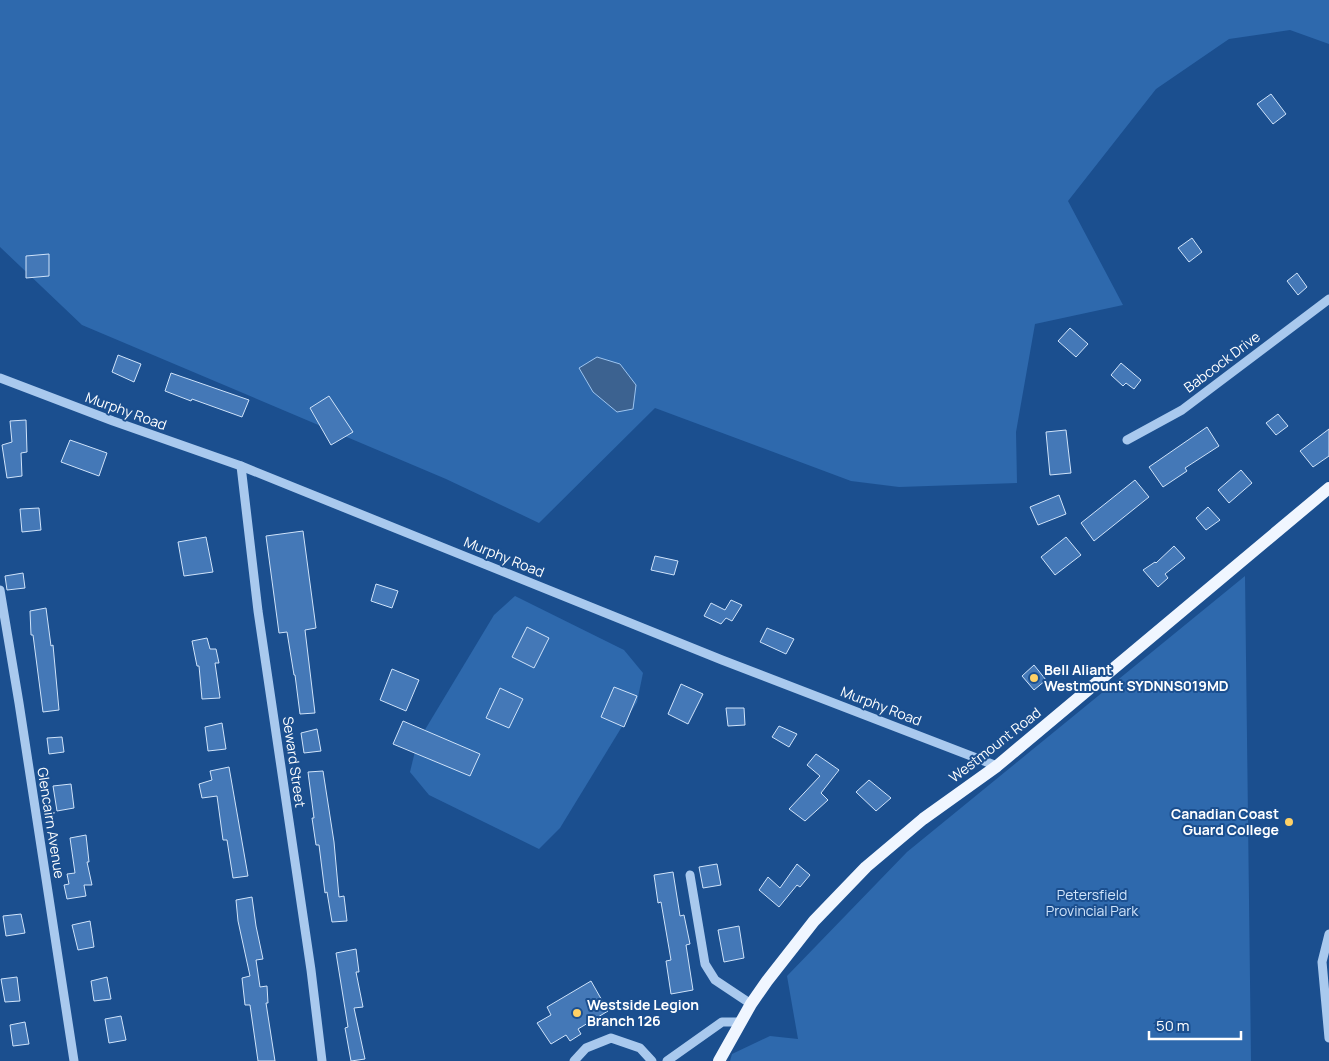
<svg xmlns="http://www.w3.org/2000/svg" width="1329" height="1061" viewBox="0 0 1329 1061" font-family="Manrope,sans-serif">
	<rect width="100%" height="100%" fill="#1b4f8f"/>
	<g fill="#2e69ad">
		<path d="M 0,0 L 1329,0 L 1329,44 L 1290,30 L 1229,39 L 1156,89 L 1068,201 L 1123,305 L 1035,324 L 1016,432 L 1017,483 L 899,487 L 851,481 L 655,408 L 539,523 L 446,479 L 82,325 L 0,247 Z"/>
		<path d="M 1245,576 L 1251,1061 L 730,1061 L 732,1054 L 770,1036 L 798,1039 L 787,976 L 907,852 Z"/>
		<path d="M 515,596 L 624,650 L 643,673 L 637,702 L 560,828 L 539,849 L 429,795 L 410,772 L 417,743 L 494,615 Z"/>
	</g>
	<path fill="#3c6290" stroke="#9cc4f0" d="M 597,357 L 620,364 L 636,385 L 633,409 L 617,412 L 593,392 L 579,368 Z"/>
	<g fill="#4478b7" stroke="#cfe3fa">
		<path d="M 1271,94 L 1286,114 L 1273,124 L 1257,104 Z"/>
		<path d="M 1192,238 L 1202,252 L 1189,262 L 1178,248 Z"/>
		<path d="M 49,254 L 49,276 L 26,278 L 26,256 Z"/>
		<path d="M 1297,273 L 1307,287 L 1298,295 L 1287,281 Z"/>
		<path d="M 1070,328 L 1088,344 L 1076,357 L 1058,341 Z"/>
		<path d="M 118,355 L 141,364 L 134,382 L 112,372 Z"/>
		<path d="M 1121,363 L 1141,380 L 1134,389 L 1126,383 L 1123,386 L 1111,375 Z"/>
		<path d="M 171,373 L 249,400 L 242,417 L 192,399 L 191,401 L 165,391 Z"/>
		<path d="M 329,396 L 353,432 L 331,445 L 310,408 Z"/>
		<path d="M 1278,414 L 1288,426 L 1276,435 L 1266,423 Z"/>
		<path d="M 26,420 L 27,452 L 21,453 L 22,476 L 7,478 L 2,445 L 12,442 L 10,421 Z"/>
		<path d="M 1207,427 L 1219,446 L 1185,468 L 1187,471 L 1163,487 L 1149,467 Z"/>
		<path d="M 1329,429 L 1329,456 L 1313,467 L 1300,451 Z"/>
		<path d="M 1066,430 L 1071,473 L 1050,475 L 1046,432 Z"/>
		<path d="M 70,440 L 107,453 L 99,476 L 61,462 Z"/>
		<path d="M 1241,470 L 1252,483 L 1229,503 L 1218,490 Z"/>
		<path d="M 1135,480 L 1149,497 L 1094,541 L 1081,523 Z"/>
		<path d="M 1059,495 L 1066,514 L 1038,525 L 1030,507 Z"/>
		<path d="M 1208,507 L 1220,520 L 1206,530 L 1196,518 Z"/>
		<path d="M 39,508 L 41,530 L 22,532 L 20,509 Z"/>
		<path d="M 303,531 L 316,628 L 305,630 L 315,713 L 300,714 L 295,675 L 294,675 L 287,632 L 279,633 L 266,536 Z"/>
		<path d="M 206,537 L 213,572 L 184,576 L 178,542 Z"/>
		<path d="M 1066,537 L 1081,555 L 1055,575 L 1041,557 Z"/>
		<path d="M 1174,546 L 1185,558 L 1165,574 L 1168,578 L 1158,587 L 1143,570 L 1155,562 L 1156,563 Z"/>
		<path d="M 655,556 L 678,561 L 674,575 L 651,570 Z"/>
		<path d="M 23,573 L 25,588 L 7,590 L 5,576 Z"/>
		<path d="M 376,584 L 398,591 L 392,608 L 371,601 Z"/>
		<path d="M 731,600 L 742,605 L 732,621 L 726,618 L 721,624 L 704,616 L 711,603 L 725,610 Z"/>
		<path d="M 46,608 L 51,646 L 53,645 L 59,710 L 43,712 L 33,635 L 31,635 L 30,611 Z"/>
		<path d="M 527,627 L 549,638 L 534,668 L 512,657 Z"/>
		<path d="M 767,628 L 794,639 L 786,654 L 760,642 Z"/>
		<path d="M 207,638 L 210,649 L 216,649 L 219,663 L 215,663 L 220,698 L 202,699 L 199,666 L 197,666 L 192,641 Z"/>
		<path d="M 1034,665 L 1046,680 L 1034,690 L 1022,676 Z"/>
		<path d="M 392,669 L 419,680 L 406,711 L 380,700 Z"/>
		<path d="M 681,684 L 703,694 L 688,724 L 668,714 Z"/>
		<path d="M 614,687 L 637,696 L 624,727 L 601,717 Z"/>
		<path d="M 500,688 L 523,699 L 509,728 L 486,718 Z"/>
		<path d="M 726,708 L 744,708 L 745,725 L 728,726 Z"/>
		<path d="M 403,721 L 480,754 L 470,776 L 393,744 Z"/>
		<path d="M 222,723 L 226,749 L 208,751 L 205,727 Z"/>
		<path d="M 779,726 L 797,734 L 789,747 L 772,737 Z"/>
		<path d="M 317,729 L 321,751 L 304,753 L 301,733 Z"/>
		<path d="M 62,737 L 64,752 L 49,754 L 47,738 Z"/>
		<path d="M 816,754 L 839,770 L 821,793 L 828,800 L 805,821 L 789,809 L 820,776 L 807,765 Z"/>
		<path d="M 229,767 L 248,876 L 233,878 L 227,840 L 223,840 L 217,796 L 202,798 L 199,784 L 212,780 L 210,771 Z"/>
		<path d="M 323,771 L 334,842 L 339,897 L 344,896 L 347,921 L 332,922 L 327,892 L 325,893 L 319,845 L 316,845 L 312,818 L 314,818 L 308,772 Z"/>
		<path d="M 869,780 L 891,798 L 876,811 L 856,792 Z"/>
		<path d="M 71,784 L 74,808 L 57,811 L 53,786 Z"/>
		<path d="M 86,835 L 89,862 L 87,862 L 92,885 L 84,885 L 86,896 L 67,899 L 64,885 L 69,884 L 67,874 L 75,873 L 70,838 Z"/>
		<path d="M 717,864 L 721,885 L 703,888 L 699,867 Z"/>
		<path d="M 797,864 L 810,875 L 800,887 L 797,885 L 779,907 L 759,890 L 768,877 L 780,888 Z"/>
		<path d="M 673,872 L 680,916 L 684,915 L 690,944 L 686,945 L 693,990 L 671,994 L 666,961 L 671,960 L 661,902 L 658,903 L 654,875 Z"/>
		<path d="M 252,897 L 256,926 L 263,959 L 256,960 L 260,987 L 267,986 L 268,1003 L 266,1003 L 275,1061 L 258,1061 L 250,1005 L 245,1005 L 242,978 L 250,976 L 238,921 L 236,900 Z"/>
		<path d="M 21,914 L 25,933 L 6,936 L 3,916 Z"/>
		<path d="M 90,921 L 94,947 L 78,950 L 72,925 Z"/>
		<path d="M 739,926 L 744,958 L 724,962 L 718,930 Z"/>
		<path d="M 356,949 L 359,972 L 356,972 L 363,1007 L 354,1008 L 365,1059 L 351,1061 L 345,1028 L 348,1027 L 336,953 Z"/>
		<path d="M 17,977 L 20,1001 L 5,1002 L 1,979 Z"/>
		<path d="M 107,977 L 111,999 L 94,1001 L 91,981 Z"/>
		<path d="M 591,981 L 608,1011 L 578,1029 L 581,1034 L 570,1041 L 566,1035 L 551,1044 L 537,1023 L 551,1015 L 547,1007 Z"/>
		<path d="M 121,1016 L 126,1040 L 109,1043 L 105,1019 Z"/>
		<path d="M 25,1022 L 29,1044 L 13,1046 L 10,1025 Z"/>
	</g>
	<g fill="none" stroke-linecap="round" stroke-linejoin="round">
		<g stroke="#a9c9ee" stroke-width="9">
			<path d="M 0,378 L 113,421 L 241,466 L 722,660 L 997,766"/>
			<path d="M 1127,440 L 1182,410 L 1329,299"/>
			<path d="M 241,466 L 258,611 L 311,970 L 322,1061"/>
			<path d="M 0,590 L 19,703 L 74,1061"/>
			<path d="M 690,875 L 705,964 L 715,980 L 751,1004"/>
			<path d="M 1329,934 L 1322,962 L 1329,1038"/>
			<path d="M 574,1061 L 586,1048 L 611,1038 L 640,1048 L 652,1061"/>
			<path d="M 667,1061 L 722,1022 L 741,1022"/>
		</g>
		<path stroke="#f0f6ff" stroke-width="12" d="M 719,1061 L 751,1004 L 767,981 L 814,921 L 866,867 L 923,819 L 997,766 L 1329,488"/>
	</g>
	<g fill="#ffd166" stroke="#1b4f8f" stroke-width="2">
		<circle cx="1034" cy="678" r="5"/>
		<circle cx="1289" cy="822" r="5"/>
		<circle cx="577" cy="1013" r="5"/>
	</g>
	<g text-anchor="middle" stroke-width="4" stroke-linejoin="round" paint-order="stroke">
		<g font-size="14" fill="#fff" stroke="#1b4f8f">
			<text transform="translate(1222 362) rotate(-37)" y="5">Babcock Drive</text>
			<text transform="translate(126 411) rotate(20)" y="5">Murphy Road</text>
			<text transform="translate(504 557) rotate(22)" y="5">Murphy Road</text>
			<text transform="translate(881 706) rotate(21)" y="5">Murphy Road</text>
			<text transform="translate(995 745) rotate(-38)" y="5">Westmount Road</text>
			<text transform="translate(294 762) rotate(82)" y="5">Seward Street</text>
			<text transform="translate(51 823) rotate(81)" y="5">Glencairn Avenue</text>
		</g>
		<g font-size="14" font-weight="bold" fill="#fff" stroke="#1b4f8f" text-anchor="start">
			<text x="1044" y="675">Bell Aliant<tspan x="1044" dy="16">Westmount SYDNNS019MD</tspan></text>
			<text x="1279" y="819" text-anchor="end">Canadian Coast<tspan x="1279" dy="16">Guard College</tspan></text>
			<text x="587" y="1010">Westside Legion<tspan x="587" dy="16">Branch 126</tspan></text>
		</g>
		<g font-size="14" fill="#cfe3fa" stroke="#1b4f8f">
			<text x="1092" y="900">Petersfield<tspan x="1092" dy="16">Provincial Park</tspan></text>
		</g>
	</g>
	<path d="M1149 1031v8h92v-8" fill="none" stroke="#ffffff" stroke-width="2.5"/>
	<text x="1156" y="1031" font-size="15" fill="#ffffff" stroke="#1b4f8f" stroke-width="4" paint-order="stroke">50 m</text>
</svg>
